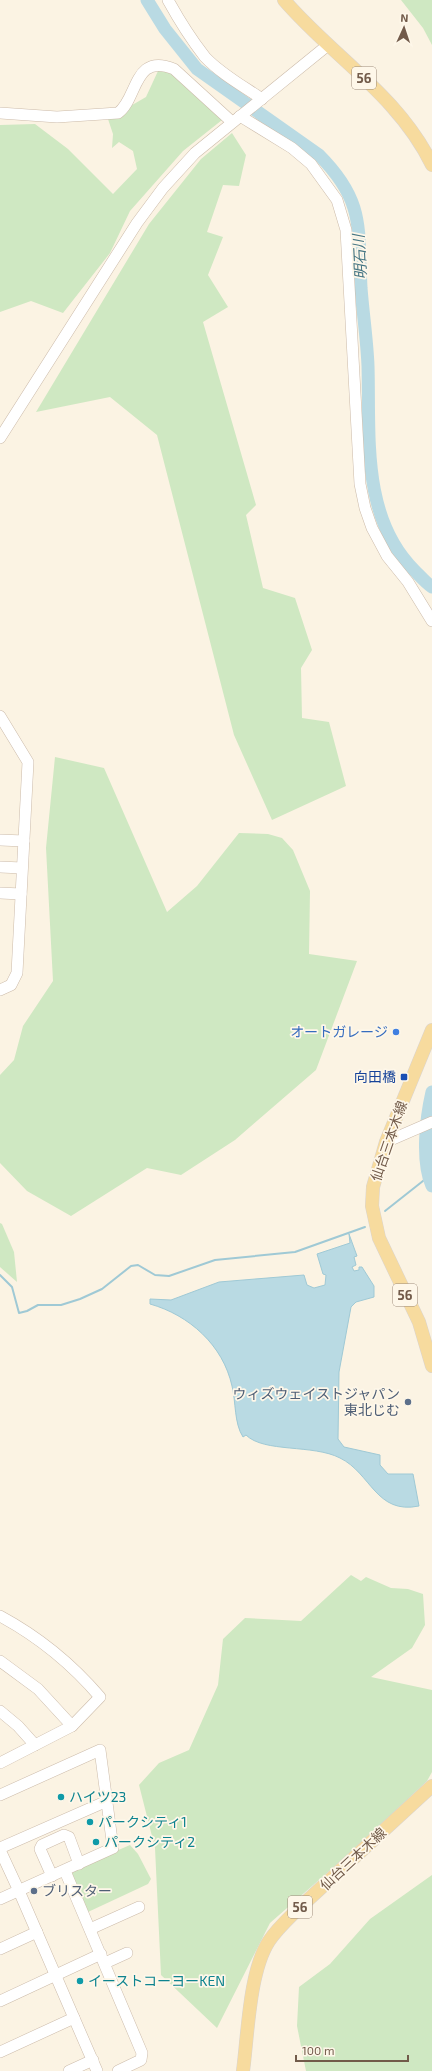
<svg xmlns="http://www.w3.org/2000/svg" width="432" height="2071" viewBox="0 0 432 2071" font-family="'Exo 2','Noto Sans JP',sans-serif">
	<rect width="100%" height="100%" fill="#fbf3e3"/>
	<g fill="#cfe8c2">
		<path d="M 401,0 L 432,0 L 432,45 L 423,28 Z"/>
		<path d="M 168,70 L 219,115 L 222,120 L 183,151 L 130,211 L 110,253 L 63,313 L 31,301 L 0,312 L 0,125 L 35,124 L 68,149 L 113,194 L 137,169 L 133,151 L 119,142 L 112,148 L 113,134 L 108,119 L 146,97 L 158,71 Z"/>
		<path d="M 232,133 L 246,155 L 239,186 L 223,185 L 207,232 L 223,237 L 208,275 L 228,307 L 203,322 L 256,505 L 246,515 L 263,588 L 295,598 L 312,650 L 301,668 L 302,718 L 329,722 L 346,786 L 272,820 L 234,735 L 157,435 L 110,397 L 36,412 L 149,224 L 201,159 Z"/>
		<path d="M 55,757 L 104,768 L 167,912 L 197,886 L 239,833 L 268,834 L 282,838 L 293,850 L 310,891 L 309,954 L 357,961 L 316,1070 L 235,1140 L 181,1175 L 147,1168 L 71,1216 L 27,1191 L 0,1163 L 0,1075 L 14,1060 L 23,1026 L 53,981 L 46,848 Z"/>
		<path d="M 0,1223 L 2,1224 L 14,1252 L 17,1282 L 0,1267 Z"/>
		<path d="M 351,1575 L 361,1581 L 366,1577 L 391,1588 L 408,1589 L 423,1594 L 425,1625 L 412,1648 L 371,1677 L 432,1690 L 432,1772 L 427,1781 L 361,1843 L 270,1923 L 217,2028 L 161,1975 L 155,1848 L 139,1785 L 159,1763 L 189,1750 L 218,1685 L 223,1639 L 245,1618 L 301,1621 Z"/>
		<path d="M 130,1845 L 138,1854 L 151,1879 L 148,1884 L 88,1912 L 70,1871 Z"/>
		<path d="M 432,1875 L 432,2071 L 306,2071 L 297,2026 L 299,1987 L 330,1964 L 370,1919 Z"/>
	</g>
	<path fill="#b9dae3" stroke="#9fc9d5" d="M 349,1234 L 357,1256 L 354,1257 L 356,1265 L 352,1267 L 354,1271 L 359,1270 L 359,1267 L 362,1267 L 374,1286 L 374,1297 L 356,1302 L 351,1307 L 339,1372 L 338,1439 L 344,1447 L 380,1455 L 380,1465 L 388,1474 L 413,1474 L 419,1506 C 376,1515 371,1473 340,1458 C 313,1444 264,1453 246,1435 L 243,1437 C 234,1423 236,1402 232,1386 C 223,1345 189,1315 150,1304 L 150,1299 L 171,1300 L 219,1282 L 304,1275 L 307,1285 L 314,1288 L 325,1285 L 326,1275 L 323,1274 L 317,1254 L 350,1243 Z"/>
	<g fill="none" stroke-linecap="round" stroke-linejoin="round">
		<g stroke="#9fc9d5" stroke-width="2">
			<path d="M 385,1211 L 428,1177"/>
			<path d="M 0,1275 L 12,1287 L 19,1313 L 27,1311 L 38,1305 L 61,1305 L 80,1299 L 102,1289 L 131,1266 L 138,1265 L 155,1275 L 169,1276 L 215,1260 L 295,1252 L 365,1227"/>
		</g>
		<g stroke="#b9dae3" stroke-width="13">
			<path d="M 147,0 L 165,29 L 197,69 L 319,155 C 365,201 358,228 361,288 C 363,314 367,340 368,366 C 370,436 361,517 414,570 C 420,576 425,582 432,587"/>
			<path d="M 432,1092 C 426,1118 421,1161 432,1186"/>
		</g>
		<g stroke="#cba" stroke-width="12">
			<g id="minor">
				<path d="M 168,0 C 179,20 191,39 205,57 C 221,74 243,86 262,99"/>
				<path d="M 0,113 L 57,117 L 118,113 C 138,99 133,52 174,69 L 232,122"/>
				<path d="M 240,116 L 292,148 L 311,164 L 337,200 L 346,230 L 360,484 L 365,508 L 372,528 L 387,556 L 408,582 L 432,621"/>
				<path d="M 0,438 L 137,223 L 163,188 L 195,153 L 328,45"/>
				<path d="M 0,716 L 28,762 L 17,973 L 11,985 L 0,990"/>
				<path d="M 0,840 L 24,841"/>
				<path d="M 0,867 L 22,868"/>
				<path d="M 0,893 L 21,894"/>
				<path d="M 386,1142 L 432,1122"/>
				<path d="M 0,1616 C 39,1637 71,1663 100,1697 L 72,1726 L 0,1763"/>
				<path d="M 0,1661 L 38,1689 L 72,1726"/>
				<path d="M 0,1711 L 18,1726 L 35,1745"/>
				<path d="M 0,1795 L 100,1750 L 113,1848 L 0,1899"/>
				<path d="M 0,1848 L 107,1801"/>
				<path d="M 0,1850 L 19,1891 L 97,2071"/>
				<path d="M 65,1871 L 142,2053 L 141,2060 L 118,2071"/>
				<path d="M 52,1876 L 40,1849 L 42,1845 L 64,1835 L 69,1837 L 79,1864"/>
				<path d="M 90,1929 L 139,1907"/>
				<path d="M 0,1949 L 37,1932"/>
				<path d="M 105,1963 L 127,1953"/>
				<path d="M 0,2001 L 101,1954"/>
				<path d="M 0,2052 L 74,2018"/>
				<path d="M 69,2071 L 93,2060"/>
			</g>
		</g>
		<g stroke="#dad4d0" stroke-width="14">
			<g id="major">
				<path d="M 284,0 C 332,56 399,96 432,165"/>
				<path d="M 432,1030 L 386,1142 L 373,1187 L 372,1206 L 379,1238 L 419,1322 L 432,1366"/>
				<path d="M 243,2071 C 248,2034 249,1972 269,1941 C 277,1929 288,1919 298,1909 L 432,1786"/>
			</g>
		</g>
		<use href="#minor" stroke="#fff" stroke-width="11"/>
		<use href="#major" stroke="#f7db9e" stroke-width="13"/>
	</g>
	<circle fill="#3f7fe0" stroke="#fef7e9" stroke-width="1.5" cx="396" cy="1032" r="4"/>
	<rect fill="#1a4fb4" stroke="#fef7e9" stroke-width="1.5" x="400" y="1073" width="8" height="8" rx="2"/>
	<g fill="#5c6f8a" stroke="#fef7e9" stroke-width="1.5">
		<circle cx="408" cy="1402" r="4"/>
		<circle cx="34" cy="1891" r="4"/>
	</g>
	<g fill="#0f9aa8" stroke="#fef7e9" stroke-width="1.5">
		<circle cx="61" cy="1797" r="4"/>
		<circle cx="90" cy="1822" r="4"/>
		<circle cx="96" cy="1842" r="4"/>
		<circle cx="80" cy="1981" r="4"/>
	</g>
	<g text-anchor="middle" stroke-width="3.5" stroke-linejoin="round" paint-order="stroke">
		<g fill="#fef7e9" stroke="#9c8a7a" stroke-width="1">
			<rect x="352" y="67" width="24" height="22" rx="3"/>
			<rect x="393" y="1284" width="24" height="22" rx="3"/>
			<rect x="288" y="1896" width="24" height="22" rx="3"/>
		</g>
		<g font-size="13" font-weight="bold" fill="#725b4a">
			<text x="364" y="83">56</text>
			<text x="405" y="1300">56</text>
			<text x="300" y="1912">56</text>
		</g>
		<g font-size="14" fill="#366cbe" stroke="#fef7e9" text-anchor="end">
			<text x="388" y="1037">オートガレージ</text>
		</g>
		<g font-size="14" fill="#164399" stroke="#fef7e9" text-anchor="end">
			<text x="396" y="1082">向田橋</text>
		</g>
		<g font-size="14" fill="#725b4a" stroke="#fef7e9">
			<text transform="translate(389 1141) rotate(-71)" y="5">仙台三本木線</text>
			<text transform="translate(353 1859) rotate(-43)" y="5">仙台三本木線</text>
		</g>
		<g font-size="14" fill="#4e5e75" stroke="#fef7e9" text-anchor="end">
			<text x="400" y="1399">ウィズウェイストジャパン<tspan x="400" dy="16">東北じむ</tspan></text>
			<text x="42" y="1896" text-anchor="start">ブリスター</text>
		</g>
		<g font-size="14" fill="#0d838f" stroke="#fef7e9" text-anchor="start">
			<text x="69" y="1802">ハイツ23</text>
			<text x="98" y="1827">パークシティ1</text>
			<text x="104" y="1847">パークシティ2</text>
			<text x="88" y="1986">イーストコーヨーKEN</text>
		</g>
		<g font-size="15" font-style="italic" fill="#467684" stroke="#fef7e9">
			<text transform="translate(360 257) rotate(-93)" y="5">明石川</text>
		</g>
	</g>
	<g transform="translate(404 28) rotate(3)" stroke="#fef7e9" stroke-width="3" paint-order="stroke">
	<path d="M0-3L7 15L0 10L-7 15Z" fill="#725b4a"/>
	<text y="-6" font-size="11" font-weight="bold" text-anchor="middle" fill="#725b4a">N</text>
	</g>
	<path d="M296 2055v6h112v-6" fill="none" stroke="#725b4a" stroke-width="2"/>
	<text x="302" y="2055" font-size="12" fill="#725b4a" stroke="#fef7e9" stroke-width="3" paint-order="stroke">100 m</text>
</svg>
